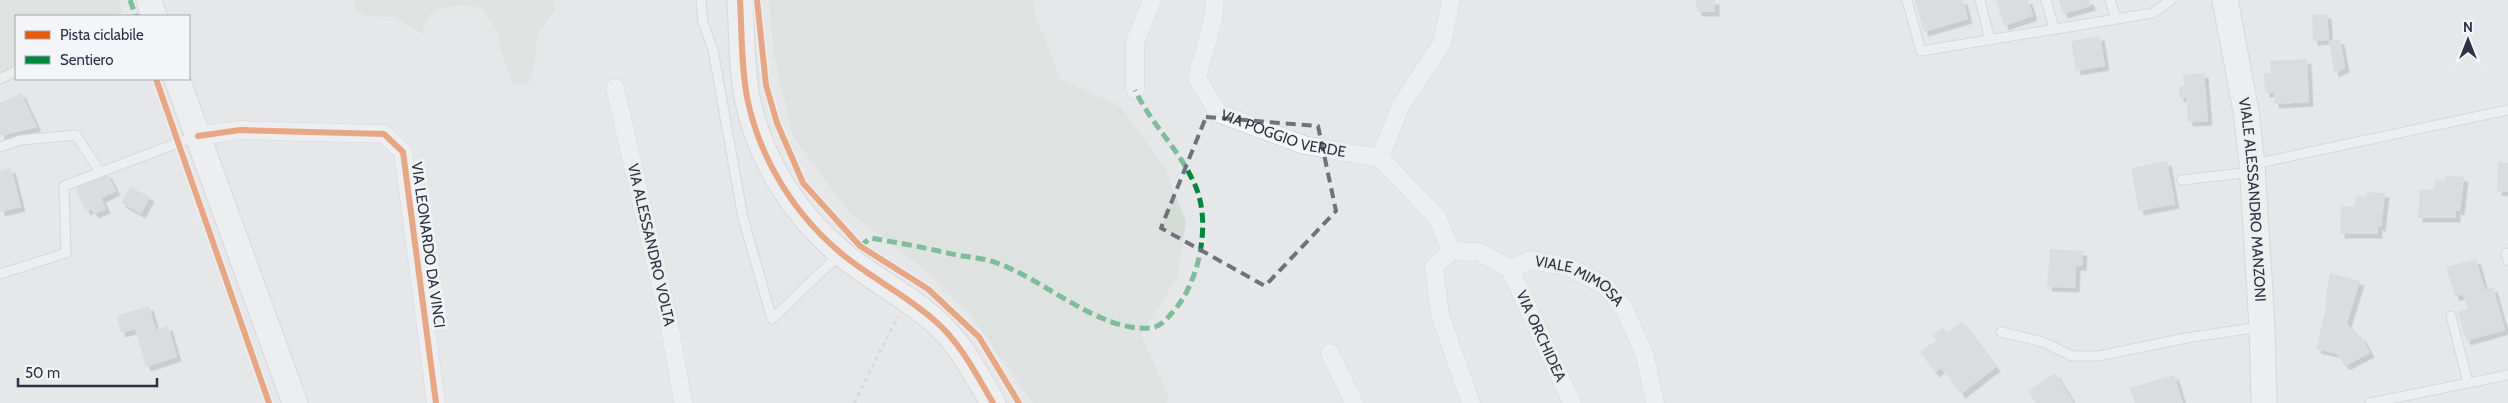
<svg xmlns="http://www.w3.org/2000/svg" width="2508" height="403" viewBox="0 0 2508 403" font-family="Cabin,sans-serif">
	<defs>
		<filter id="shadow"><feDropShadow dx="4.5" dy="4.5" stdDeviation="0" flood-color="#0004"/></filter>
	</defs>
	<rect width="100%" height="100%" fill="#e5e7e9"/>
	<g fill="#d5dcd6">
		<path d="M 0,0 L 118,0 L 123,12 L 114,16 L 16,16 L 16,66 L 0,74 Z"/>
		<path d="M 353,0 L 552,0 L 556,9 L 538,33 L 531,82 L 514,85 L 502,55 L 498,33 L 483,8 L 462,5 L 435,10 L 423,25 L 423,34 L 394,17 L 368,16 L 356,10 Z"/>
		<path d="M 769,0 L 1034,0 L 1033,10 L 1060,79 L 1120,106 L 1164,167 L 1186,221 L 1177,278 L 1141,334 L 1168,395 L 1167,403 L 1033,403 L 967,311 L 919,265 L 849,212 L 793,136 L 774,55 Z"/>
	</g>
	<g fill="#cdcfd1" filter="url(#shadow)">
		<path d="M 1696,0 L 1715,0 L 1715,12 L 1697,12 Z"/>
		<path d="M 1915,0 L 1963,0 L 1968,19 L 1924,32 Z"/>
		<path d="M 1996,0 L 2028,0 L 2033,16 L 2004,26 Z"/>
		<path d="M 2059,0 L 2089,0 L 2091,6 L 2063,14 Z"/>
		<path d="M 2327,14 L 2329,40 L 2340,40 L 2345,68 L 2334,73 L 2329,40 L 2313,41 L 2312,15 Z"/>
		<path d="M 2100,36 L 2105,66 L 2076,71 L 2071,41 Z"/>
		<path d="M 2307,59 L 2309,102 L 2274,104 L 2274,93 L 2265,93 L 2264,73 L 2271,73 L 2270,61 Z"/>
		<path d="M 2204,73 L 2208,121 L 2188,122 L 2186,97 L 2179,98 L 2179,86 L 2184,86 L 2183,75 Z"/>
		<path d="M 21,93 L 37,127 L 0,136 L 0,103 Z"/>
		<path d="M 2167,161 L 2175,204 L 2139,211 L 2131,168 Z"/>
		<path d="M 2498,162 L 2508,163 L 2508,192 L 2497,191 Z"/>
		<path d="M 11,168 L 21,207 L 0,212 L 0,171 Z"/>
		<path d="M 107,173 L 116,191 L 101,198 L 106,209 L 94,214 L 91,209 L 86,211 L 75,188 Z"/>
		<path d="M 2445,175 L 2464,177 L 2460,211 L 2456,210 L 2456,218 L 2418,218 L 2420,189 L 2434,190 L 2435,180 L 2445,181 Z"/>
		<path d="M 130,187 L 150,197 L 141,214 L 121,203 Z"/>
		<path d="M 2367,192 L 2385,193 L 2381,227 L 2378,226 L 2378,234 L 2340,234 L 2341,205 L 2355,207 L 2356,196 L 2366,197 Z"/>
		<path d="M 2050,249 L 2083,251 L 2082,266 L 2076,266 L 2075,288 L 2047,287 Z"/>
		<path d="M 2476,259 L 2485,290 L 2493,287 L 2505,330 L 2466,341 L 2458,312 L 2468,309 L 2463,294 L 2455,297 L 2446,267 Z"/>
		<path d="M 2330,273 L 2360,281 L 2347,323 L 2358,338 L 2361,336 L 2370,353 L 2345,366 L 2337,354 L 2316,349 L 2327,303 L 2325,298 Z"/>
		<path d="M 149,306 L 156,330 L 168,326 L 177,357 L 146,367 L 135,329 L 121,333 L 116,316 Z"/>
		<path d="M 1962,322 L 1996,367 L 1961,394 L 1941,368 L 1935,373 L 1920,352 L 1936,340 L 1932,335 L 1943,327 L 1947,333 Z"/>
		<path d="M 2055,373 L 2074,403 L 2036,403 L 2028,391 Z"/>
		<path d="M 2174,375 L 2183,403 L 2135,403 L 2130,388 Z"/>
	</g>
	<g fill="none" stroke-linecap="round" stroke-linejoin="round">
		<g stroke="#c3c5c7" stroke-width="11">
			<g id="lane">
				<path d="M 701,0 L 703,22 L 713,50 L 743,218 L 772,319 L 839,255"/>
				<path d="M 1907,0 L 1921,51 L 2153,13 L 2171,0"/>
				<path d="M 1980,0 L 1990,40"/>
				<path d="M 2046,0 L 2054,29"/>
				<path d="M 2110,0 L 2116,18"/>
				<path d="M 0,79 L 16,71"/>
				<path d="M 0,147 L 21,140 L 76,135 L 100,172"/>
				<path d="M 2254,164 L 2508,110"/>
				<path d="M 2182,180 L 2252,172"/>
				<path d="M 2506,253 L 2508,261"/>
				<path d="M 0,274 L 66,253 L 64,186 L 196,136"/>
				<path d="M 2451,316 L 2468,383"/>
				<path d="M 2001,332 L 2043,342 L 2072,356 L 2099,356 L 2186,338 L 2260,327"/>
				<path d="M 2370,403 L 2508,375"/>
			</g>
		</g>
		<g stroke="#c3c5c7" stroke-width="19">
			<g id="street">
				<path id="s1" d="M 1215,0 L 1213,20 L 1197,78 L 1218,113 L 1304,145 L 1380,158"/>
				<path d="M 1451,0 L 1442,43 L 1400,107 L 1380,158 L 1437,217 L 1451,251"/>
				<path id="s2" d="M 615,88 L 668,317 L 683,403"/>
				<path d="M 1135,90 L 1135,42 L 1152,0"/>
				<path d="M 198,136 L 240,130 L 384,134 L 403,152 L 436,403"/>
				<path id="s3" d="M 1510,269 L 1572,403"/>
				<path d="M 1330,353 L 1354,403"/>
				<path id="s4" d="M 1471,403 L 1440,315 L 1434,267 L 1451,251 L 1479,252 L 1510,269 L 1531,260 L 1569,267 L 1604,285 L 1624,308 L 1645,356 L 1655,403"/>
			</g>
		</g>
		<g stroke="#c3c5c7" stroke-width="27">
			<g id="secondary">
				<path d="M 149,0 L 154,16"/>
				<path d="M 740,0 C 742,33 741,69 748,102 C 761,161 795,215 842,254 C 871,278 906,295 934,320 C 960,342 976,374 993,403"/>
				<path id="s5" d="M 2225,0 L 2246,111 L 2252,164 L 2262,327 L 2264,403"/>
				<path d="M 177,79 L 295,403"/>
			</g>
		</g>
		<path stroke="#c5c7c9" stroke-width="3" stroke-dasharray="4 4" stroke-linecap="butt" d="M 854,403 L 898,316"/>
		<use href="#lane" stroke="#f4f5f6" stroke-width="9"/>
		<use href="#street" stroke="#f4f5f6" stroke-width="18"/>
		<use href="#secondary" stroke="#f7f7f8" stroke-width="25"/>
		<g stroke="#00873e" stroke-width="5" stroke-dasharray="10 5" stroke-linecap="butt">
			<path d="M 130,0 L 136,16"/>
			<path d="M 860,246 L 871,238 C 899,243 928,248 956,255 C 969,257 982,258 994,262 C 1041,277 1099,332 1149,328 C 1158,328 1165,321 1171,314 C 1198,286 1211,228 1197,190 C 1183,153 1152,126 1135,90"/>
		</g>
		<g stroke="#f3f5f8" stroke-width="9">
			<g id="cycleway">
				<path d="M 740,0 C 742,33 741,69 748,102 C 761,161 795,215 842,254 C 871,278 906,295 934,320 C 960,342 976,374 993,403"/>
				<path d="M 757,0 L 766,85 L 777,123 L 803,183 L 860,246 L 928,289 L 979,337 L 1019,403"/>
				<path d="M 156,79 L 269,403"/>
				<path d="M 198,136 L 240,130 L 384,134 L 403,152 L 436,403"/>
			</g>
		</g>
		<use href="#cycleway" stroke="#e8590c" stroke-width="6"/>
	</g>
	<path d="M0 0H2508V403H0ZM 1206,117 L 1318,126 L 1336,211 L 1265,286 L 1161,228 Z" fill="#e5e7e9" fill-opacity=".55" fill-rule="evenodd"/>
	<path fill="none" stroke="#6d727c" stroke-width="4" stroke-dasharray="10 6" stroke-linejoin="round" d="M 1206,117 L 1318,126 L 1336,211 L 1265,286 L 1161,228 Z"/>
	<g text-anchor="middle" stroke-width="5" stroke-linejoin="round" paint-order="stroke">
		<g font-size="15" fill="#2d3341" stroke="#f3f5f8">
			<text dy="5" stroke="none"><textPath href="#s1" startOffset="190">VIA POGGIO VERDE</textPath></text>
			<text dy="5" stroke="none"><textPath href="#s5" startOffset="202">VIALE ALESSANDRO MANZONI</textPath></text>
			<text transform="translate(428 245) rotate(82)" y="5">VIA LEONARDO DA VINCI</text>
			<text dy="5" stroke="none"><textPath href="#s2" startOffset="161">VIA ALESSANDRO VOLTA</textPath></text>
			<text dy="5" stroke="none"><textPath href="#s4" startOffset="305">VIALE MIMOSA</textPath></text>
			<text dy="5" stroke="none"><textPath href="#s3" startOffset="74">VIA ORCHIDEA</textPath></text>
		</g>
	</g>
	<rect x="15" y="15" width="175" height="65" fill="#f3f5f8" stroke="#a4a7af"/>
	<rect x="25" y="31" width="25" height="8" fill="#e8590c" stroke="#a4a7af"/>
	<text x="60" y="40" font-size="15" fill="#2d3341">Pista ciclabile</text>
	<rect x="25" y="56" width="25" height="8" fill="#00873e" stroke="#a4a7af"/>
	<text x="60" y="65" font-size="15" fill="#2d3341">Sentiero</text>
	<g transform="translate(2468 40)" stroke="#f3f5f8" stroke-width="4" paint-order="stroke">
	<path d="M0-4L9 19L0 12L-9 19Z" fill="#2d3341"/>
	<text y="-8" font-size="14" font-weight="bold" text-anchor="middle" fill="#2d3341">N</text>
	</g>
	<path d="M18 378v8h139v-8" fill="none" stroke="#2d3341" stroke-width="2.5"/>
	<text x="25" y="378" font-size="15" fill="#2d3341" stroke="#f3f5f8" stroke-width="4" paint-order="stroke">50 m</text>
</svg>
